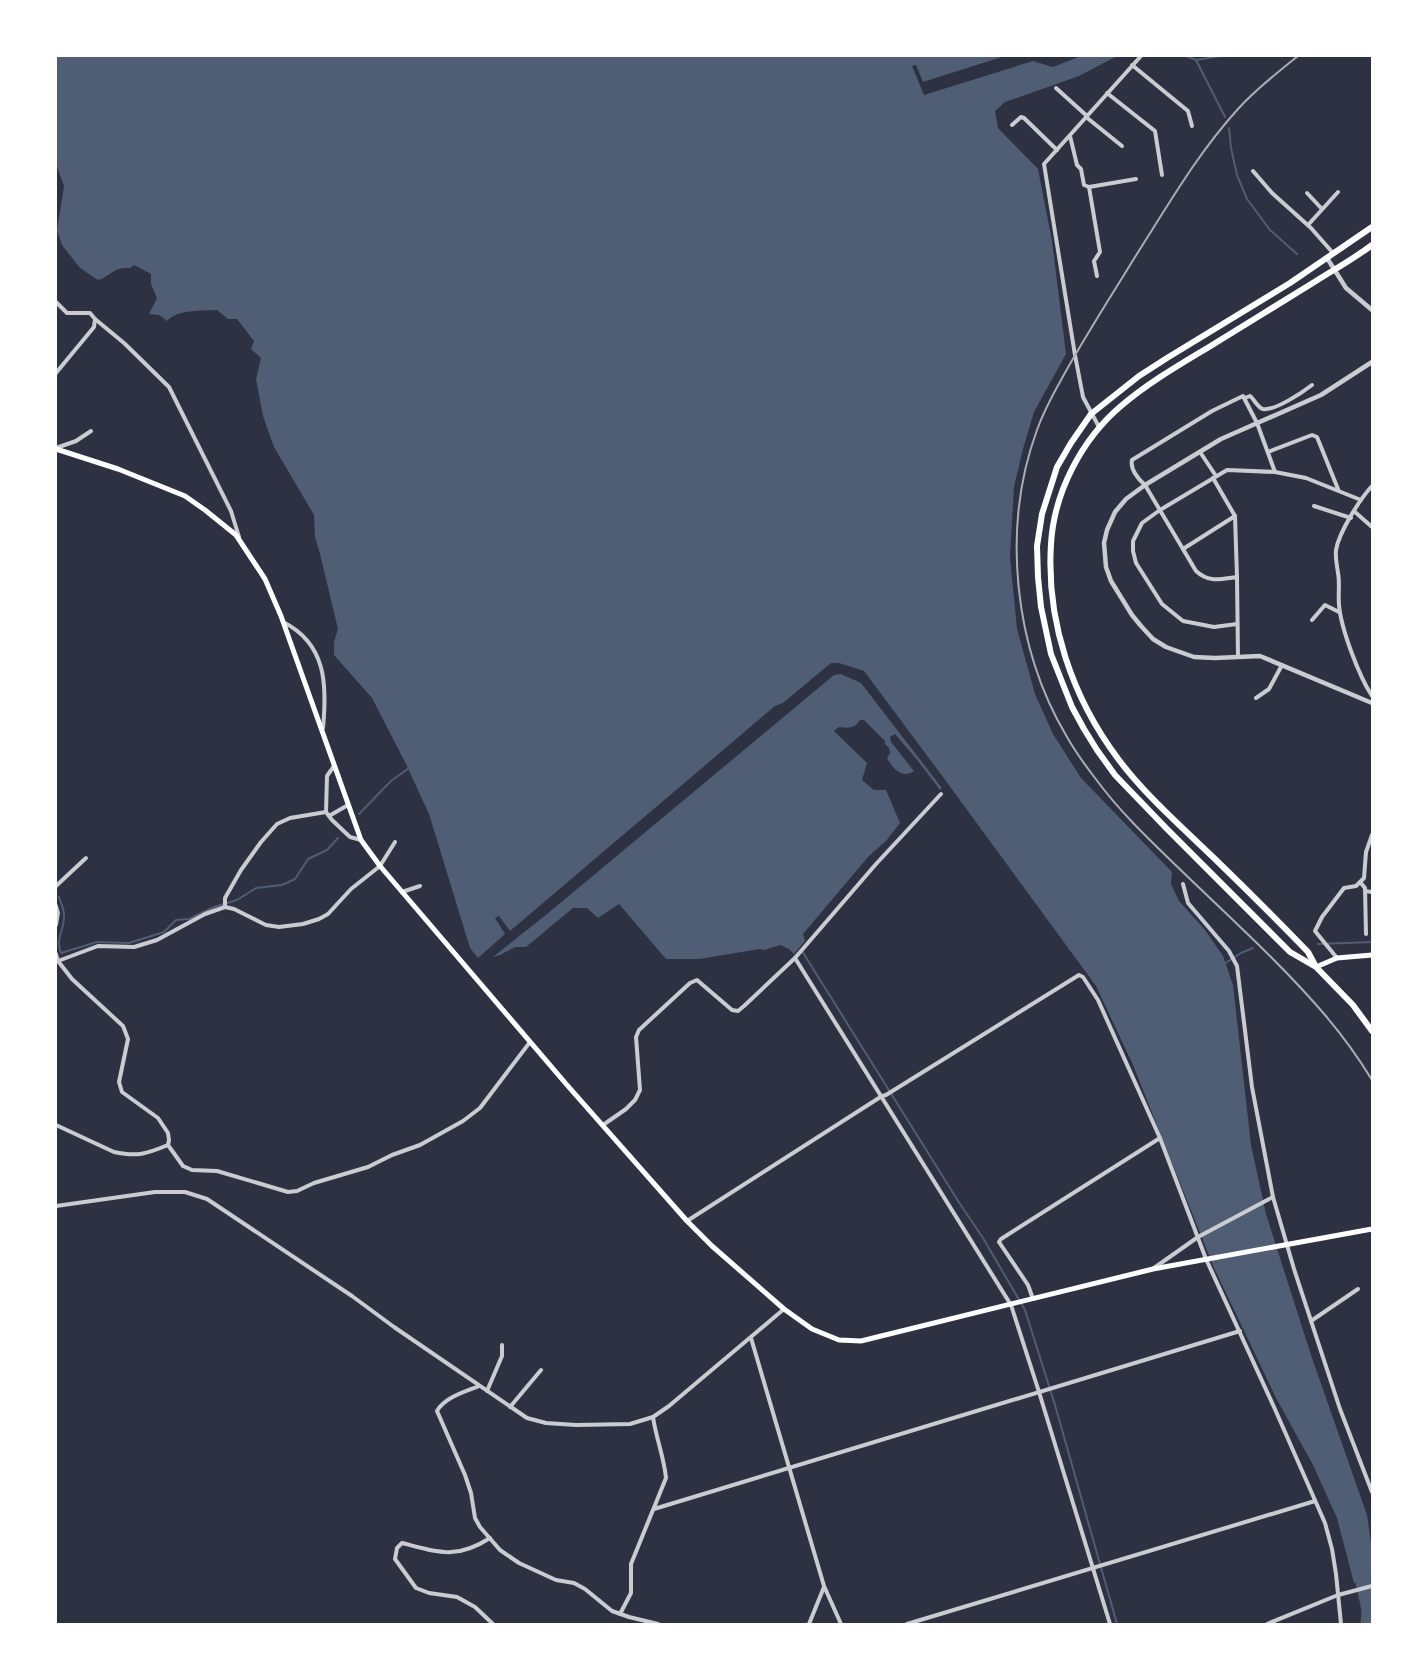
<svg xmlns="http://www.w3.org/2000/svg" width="1428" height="1680" viewBox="0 0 1428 1680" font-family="'Public Sans',sans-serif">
	<rect width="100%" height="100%" fill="#2d3142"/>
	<g fill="#4f5d75">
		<path d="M 56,56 L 1005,56 L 923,82 L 916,65 L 912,66 L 924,95 L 1033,61 L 1053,67 L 1081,56 L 1117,56 L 1079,76 L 1005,102 L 995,111 L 998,128 L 1038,169 L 1052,241 L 1066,354 L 1034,412 L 1023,449 L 1014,487 L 1010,557 L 1017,629 L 1035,694 L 1053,734 L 1081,778 L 1172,872 L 1171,884 L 1179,901 L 1205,930 L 1223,956 L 1233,985 L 1251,1145 L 1266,1214 L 1311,1355 L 1367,1515 L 1372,1549 L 1372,1580 L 1354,1583 L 1337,1518 L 1313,1465 L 1276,1398 L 1214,1268 L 1133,1065 L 1096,986 L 940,773 L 864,671 L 839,663 L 831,663 L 783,703 L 775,706 L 510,931 L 499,916 L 495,918 L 505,934 L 478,958 L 470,948 L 429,814 L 406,764 L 372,698 L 334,655 L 334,642 L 338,629 L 320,554 L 315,537 L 314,515 L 274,447 L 263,416 L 256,379 L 261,358 L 251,349 L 254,341 L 237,319 L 228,319 L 217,310 C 202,311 178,309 167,321 L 159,315 L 149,314 L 157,298 L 151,284 L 151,274 L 134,265 L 130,268 C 112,267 112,276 98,280 L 80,268 L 62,245 L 57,230 L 64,186 L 56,164 Z"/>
		<path d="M 841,674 L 861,683 L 942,788 L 940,790 L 918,761 L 895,734 L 890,737 L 891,742 L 914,771 C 902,779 893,769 887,758 L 890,753 L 889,748 L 885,744 L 885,741 L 864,720 L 860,720 C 855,729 848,728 839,727 L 834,731 L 867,763 L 862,780 L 874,790 L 886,790 L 900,823 L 886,841 L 868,857 L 803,934 L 805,941 L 794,954 L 789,949 L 780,945 L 764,950 L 760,949 L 699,959 L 666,959 L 619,904 L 598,918 L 587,908 L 573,908 L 526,947 L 515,947 L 500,955 L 493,957 L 547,914 L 834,675 Z"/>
	</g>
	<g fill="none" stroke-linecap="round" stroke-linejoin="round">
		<g stroke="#4f5d75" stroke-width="2">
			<path d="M 1186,56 L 1196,60 L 1221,56"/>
			<path d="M 1196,60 L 1225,117"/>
			<path d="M 1229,128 L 1231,148 L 1237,175 L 1247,199 L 1270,230 L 1297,254"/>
			<path d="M 359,814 L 391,781 L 409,768"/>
			<path d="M 59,897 C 61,903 64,909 64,915 C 65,928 55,939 61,953 L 97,942 L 129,943 L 164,932 L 176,920 L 189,919 L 214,907 L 237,900 L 256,888 L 282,885 L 295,879 L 308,859 L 327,850 L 338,838"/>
			<path d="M 1318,944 L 1372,942"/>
			<path d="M 802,951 L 960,1204 L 983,1238 L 1025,1310 L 1055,1405 L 1117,1624"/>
			<path d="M 1224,964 L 1241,953 L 1253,948"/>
		</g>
		<path stroke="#4f5d75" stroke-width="15" d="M 1359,1563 L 1369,1610 L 1368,1624"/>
		<g stroke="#caccd0" stroke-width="4">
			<path d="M 1132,65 L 1188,111 L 1192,126"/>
			<path d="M 1056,88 L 1087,116"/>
			<path d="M 1107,93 L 1155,131 L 1162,175"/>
			<path d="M 1086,117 L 1122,146"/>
			<path d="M 1012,125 L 1021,117 L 1024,118 L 1057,150"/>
			<path d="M 1070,136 L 1077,165 L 1081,169 L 1084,185 L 1089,187 L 1100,252 L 1094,261 L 1097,276"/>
			<path d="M 1253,171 L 1272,193 L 1311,228 L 1333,253"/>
			<path d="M 1089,187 L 1136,179"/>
			<path d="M 1307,193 L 1322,209"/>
			<path d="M 1308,225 L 1338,192"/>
			<path d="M 56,302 L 67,313 L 90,313 L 95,319 L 94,327 L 56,373"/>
			<path d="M 95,319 L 124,343 L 169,387 L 231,511 L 239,537"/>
			<path d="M 1245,398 L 1250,396 C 1254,399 1258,408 1263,409 C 1275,411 1303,392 1312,385"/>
			<path d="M 1099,427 L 1083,397 L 1075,355 L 1044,164 L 1141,56"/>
			<path d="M 56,448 L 76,441 L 91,431"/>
			<path d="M 1200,452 L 1216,476"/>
			<path d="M 1268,452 L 1312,435 L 1317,437 L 1338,489"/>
			<path d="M 1213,478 L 1235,516"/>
			<path d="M 1372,486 C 1360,499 1339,532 1336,550 C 1335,558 1337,565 1338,573 C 1340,583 1338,594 1339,605 C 1341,629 1359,676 1372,696"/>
			<path d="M 1314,506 L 1351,518"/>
			<path d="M 1355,512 L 1372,527"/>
			<path d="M 1183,549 L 1235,516 L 1237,577"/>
			<path d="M 1312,620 L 1325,605 L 1339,612"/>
			<path d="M 283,622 C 327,644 327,686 323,728"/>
			<path d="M 1237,624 L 1214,627 L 1183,621 L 1162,604 L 1136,563 L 1133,551 L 1133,541 L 1142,523 L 1160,510 L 1227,470 L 1275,472"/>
			<path d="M 1238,657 L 1237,577 C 1220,579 1209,583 1196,571 L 1145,485 C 1138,479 1130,469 1132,460 L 1212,411 L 1243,396 L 1257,423 L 1275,472 L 1306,478 L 1361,500"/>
			<path d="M 1256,698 L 1269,689 L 1282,665"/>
			<path d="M 334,766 L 327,776 L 326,812 L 332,820 L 350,837 L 361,840"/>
			<path d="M 329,816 L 348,805"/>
			<path d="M 395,842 L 380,866 L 351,889 L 328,914 L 319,919 L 303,924 L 279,927 L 266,925 L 234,909 L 225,907 L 205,914 L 157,940 L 134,947 L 98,946 L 58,961 L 72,979 L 123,1026 L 128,1039 L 119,1082 L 122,1092 L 158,1118 L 168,1133 L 169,1140 L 168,1145 L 183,1166 L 192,1170 L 217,1171 L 288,1192 L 297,1191 L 314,1183 L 368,1167 L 392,1155 L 420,1145 L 463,1121 L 480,1108 L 530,1042"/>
			<path d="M 1360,882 L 1365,888 L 1366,934"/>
			<path d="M 1183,884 L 1188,903 L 1229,951 L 1237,966 L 1252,1087 L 1273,1197 L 1294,1269 L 1340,1409 L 1372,1492"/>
			<path d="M 56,886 L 86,858"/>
			<path d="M 1365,891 L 1372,892"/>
			<path d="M 402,892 L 420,886"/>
			<path d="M 56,906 L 58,913 L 56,925"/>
			<path d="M 225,907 L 225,898 L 241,870 L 261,842 L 277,824 L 290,818 L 326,812"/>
			<path d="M 56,954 L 58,961"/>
			<path d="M 795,958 L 1011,1305 L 1039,1392 L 1110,1624"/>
			<path d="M 1337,958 L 1315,931 L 1322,917 L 1344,888 L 1356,886 L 1364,878 L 1366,852 L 1372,835"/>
			<path d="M 56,1125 L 114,1152 C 138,1157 146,1154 168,1145"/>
			<path d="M 603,1125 L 626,1109 L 635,1100 L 640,1090 L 636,1037 L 639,1030 L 690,983 L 697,980 L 732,1010 L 738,1011 L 744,1006 L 795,958 L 876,864 L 941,794"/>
			<path d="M 56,1206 L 155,1192 L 185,1192 L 207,1199 L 352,1296 L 394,1327 L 527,1418 L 546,1423 L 576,1425 L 630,1424 L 653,1417 L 669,1406 L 784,1309"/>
			<path d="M 687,1221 L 882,1096 L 886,1095 L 1079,975 L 1083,977 L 1098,1000 L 1160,1138 L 1206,1259 L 1274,1407 L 1325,1523 L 1332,1549 L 1336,1574 L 1341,1624"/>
			<path d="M 1154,1268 L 1198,1237 L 1273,1197"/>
			<path d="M 1033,1299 L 1028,1285 L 999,1242 L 1001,1239 L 1160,1138"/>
			<path d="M 1311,1321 L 1358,1289"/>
			<path d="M 751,1338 L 824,1586 L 841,1624"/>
			<path d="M 479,1386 C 465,1392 445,1397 437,1411 L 465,1475 L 471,1493 L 475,1518 L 480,1527 L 500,1550 L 519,1563 L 556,1580 L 574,1583 L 585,1589 L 612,1611 L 629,1617 L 658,1624"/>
			<path d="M 487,1391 L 502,1356 L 502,1345"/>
			<path d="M 510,1407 L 541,1370"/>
			<path d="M 654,1509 L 1240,1331"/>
			<path d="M 490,1538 C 456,1560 438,1552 402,1543 L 397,1548 L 395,1559 L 416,1588 L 429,1593 L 457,1597 L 475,1607 L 493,1624"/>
			<path d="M 620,1614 L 631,1593 L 631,1564 L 666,1478 C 664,1457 656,1438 653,1417"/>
			<path d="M 809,1624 L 824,1587"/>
			<path d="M 907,1624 L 1315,1501"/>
			<path d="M 1267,1624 L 1338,1595 L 1372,1586"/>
		</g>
		<g stroke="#caccd0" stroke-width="4.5">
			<path d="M 1327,258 L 1346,288 L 1372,310"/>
			<path d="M 1372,362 L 1321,395 L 1221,439 L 1145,485 L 1126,499 L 1115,512 L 1107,530 L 1104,543 L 1106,567 L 1111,581 L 1132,615 L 1141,626 L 1153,639 L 1166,647 L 1194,657 L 1215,658 L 1260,656 L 1372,703"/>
		</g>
		<g stroke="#fff" stroke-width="5">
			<path d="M 56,449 L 118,469 L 185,496 L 205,510 L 236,535 L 265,579 L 281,616 L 361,840 L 380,866 L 567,1085 L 687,1221 L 712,1246 L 784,1309 L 812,1329 L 839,1340 L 861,1341 L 1153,1269 L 1372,1229"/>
			<path d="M 1316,967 L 1337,958 L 1372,955"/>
		</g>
		<g stroke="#fff" stroke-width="6">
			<path d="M 1372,227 L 1290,283 L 1167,358 L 1139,376 L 1091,414 L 1071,443 L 1057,467 L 1042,514 L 1037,546 L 1038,577 L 1041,607 L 1051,654 L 1072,707 L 1084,729 L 1097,750 L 1115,775 L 1167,829 L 1290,952 L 1316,967 L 1353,1005 L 1372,1031"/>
			<path d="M 1315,965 L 1308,952 C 1278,921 1247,890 1216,860 C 1184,829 1145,795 1119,760 C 1072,698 1046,621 1051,544 C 1054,492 1082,439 1121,406 C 1148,383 1179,365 1209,347 C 1245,325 1280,303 1316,281 C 1335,269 1355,258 1372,245"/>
		</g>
		<path stroke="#abadb3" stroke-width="2" d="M 1298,56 C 1279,71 1254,91 1238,109 C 1197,154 1167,207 1135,257 C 1110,298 1084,338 1061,380 C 1052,396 1043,413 1037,430 C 1001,528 1014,648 1067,737 C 1075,751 1085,765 1095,778 C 1122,815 1156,846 1189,878 C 1235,922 1283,966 1325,1015 C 1342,1035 1358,1057 1372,1080"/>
	</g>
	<rect width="1428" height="1680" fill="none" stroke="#ffffff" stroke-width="114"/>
</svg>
